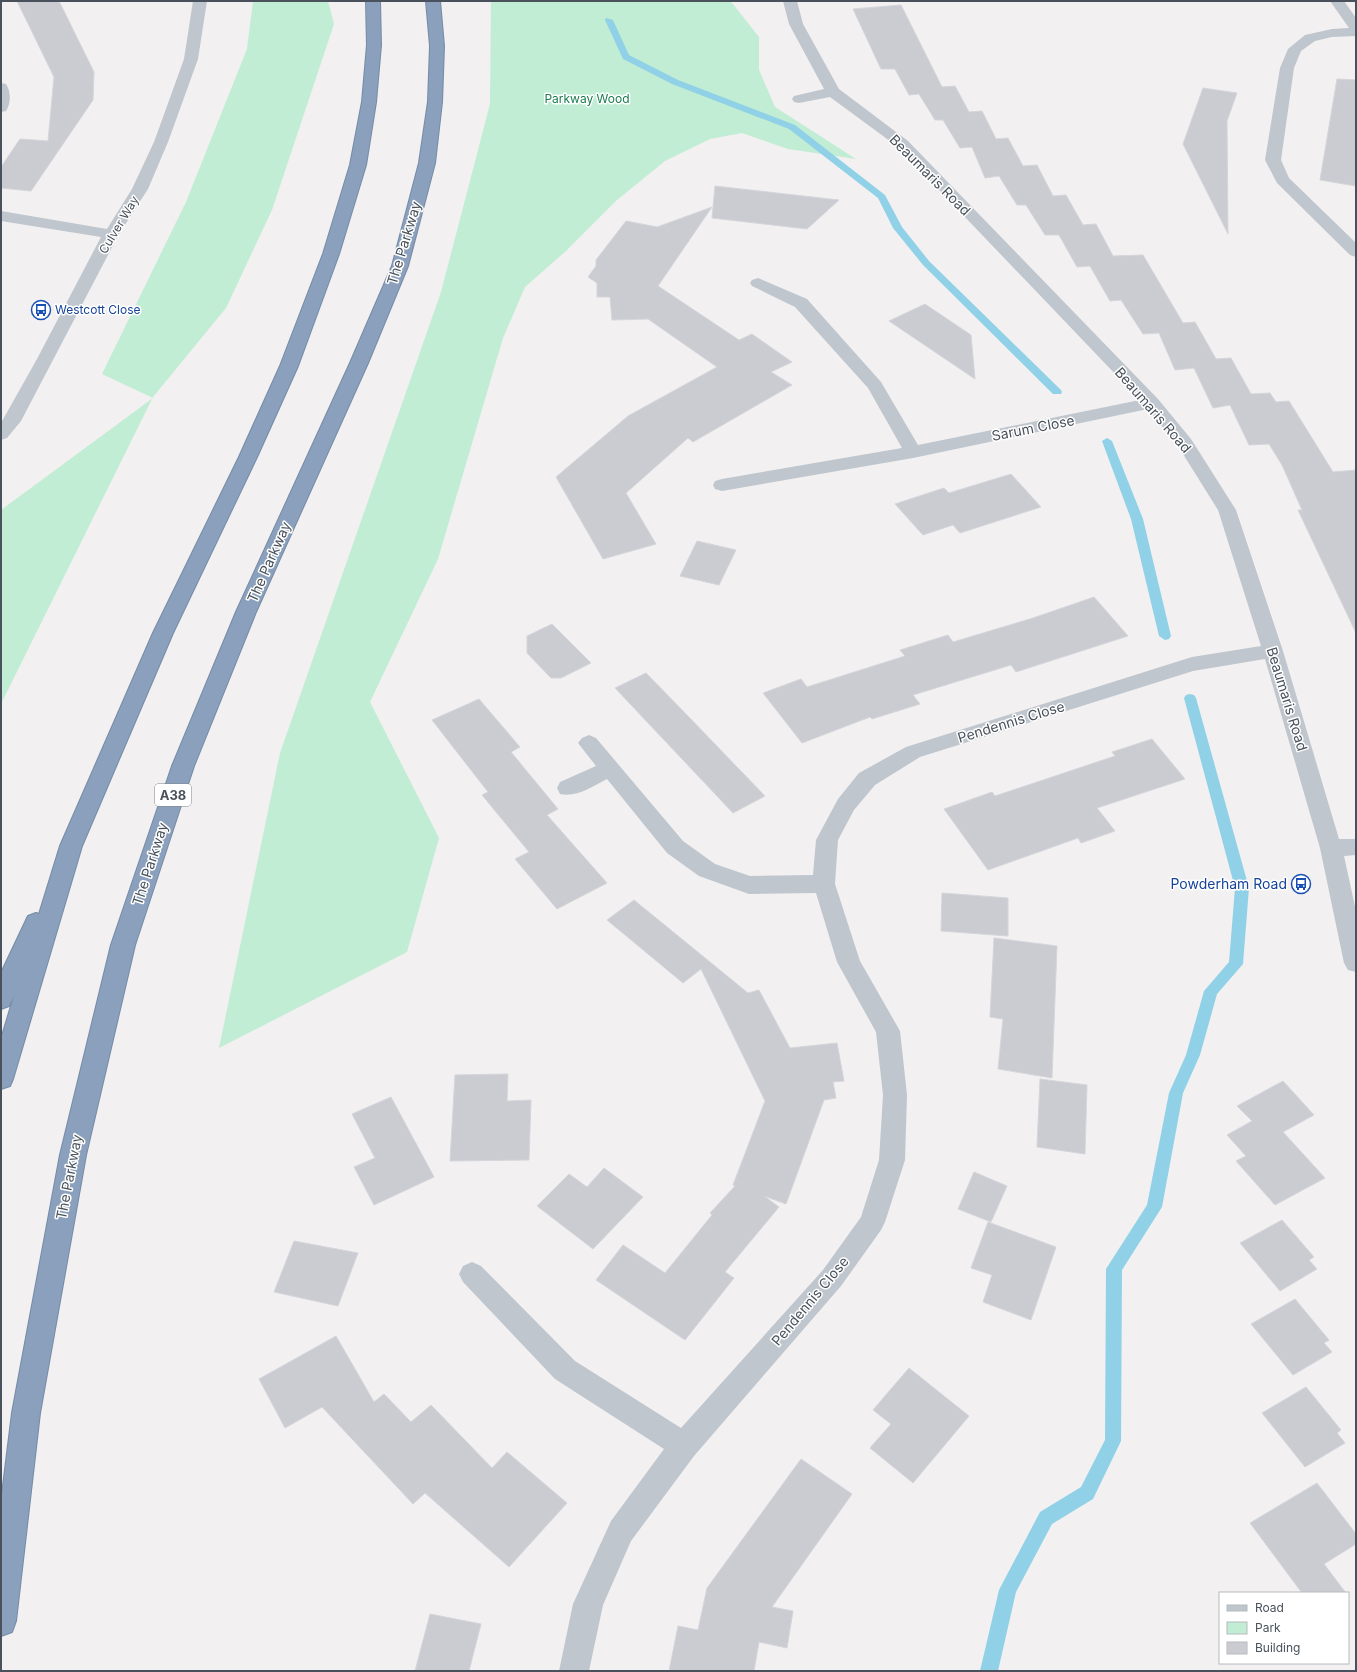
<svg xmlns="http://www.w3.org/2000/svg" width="1357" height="1672" viewBox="0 0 1357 1672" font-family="Inter,sans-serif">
	<rect width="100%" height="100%" fill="#f2f0f0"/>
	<g fill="#c1edd4">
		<path d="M 253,1 L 328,1 L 334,24 L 272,210 L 226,308 L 153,397 L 1,704 L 1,510 L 153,398 L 102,374 L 186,202 L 247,49 Z"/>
		<path d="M 491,1 L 729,1 L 733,4 L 759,37 L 759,70 L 775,107 L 856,159 L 788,149 L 742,133 L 710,139 L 665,161 L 617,200 L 566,251 L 525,287 L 503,338 L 438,559 L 370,702 L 439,838 L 407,952 L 219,1048 L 280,753 L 441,292 L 490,104 Z"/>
	</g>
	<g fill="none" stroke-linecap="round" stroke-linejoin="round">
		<g fill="#90d1e7" fill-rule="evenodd">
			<path d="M 606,18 L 613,20 L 629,55 L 678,80 L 795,125 L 885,195 L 902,227 L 929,261 L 1061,390 L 1062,392 L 1061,394 L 1053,394 L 923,265 L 893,228 L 878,198 L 789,129 L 672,84 L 623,59 L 605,20 Z"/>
			<path d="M 1107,438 L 1112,441 L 1143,519 L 1171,636 L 1169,639 L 1165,640 L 1159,636 L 1131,519 L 1102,441 Z"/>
			<path d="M 1190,694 L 1194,695 L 1196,698 L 1249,888 L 1243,964 L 1217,994 L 1200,1055 L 1183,1093 L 1162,1207 L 1122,1270 L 1121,1441 L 1093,1499 L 1052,1524 L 1016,1592 L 998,1671 L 980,1671 L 999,1590 L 1040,1512 L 1081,1487 L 1105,1440 L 1106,1269 L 1147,1205 L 1169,1093 L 1186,1055 L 1204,991 L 1229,962 L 1235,888 L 1184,698 L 1186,695 Z"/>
		</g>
	</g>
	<g fill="#caccd2" stroke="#d4d6db">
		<path d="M 17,1 L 59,1 L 94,72 L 93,100 L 31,191 L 1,188 L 1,167 L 20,139 L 48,141 L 54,77 Z"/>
		<path d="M 901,5 L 942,87 L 955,86 L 969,112 L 982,111 L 996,139 L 1008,138 L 1023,166 L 1037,165 L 1053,196 L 1066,195 L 1083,225 L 1096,224 L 1113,256 L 1143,255 L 1183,323 L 1195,322 L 1216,359 L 1231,358 L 1251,394 L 1270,393 L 1276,402 L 1289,401 L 1333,472 L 1356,470 L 1356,633 L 1298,510 L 1302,510 L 1282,465 L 1269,444 L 1249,445 L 1230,405 L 1213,408 L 1194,368 L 1175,370 L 1159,333 L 1143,334 L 1121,300 L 1110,301 L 1090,266 L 1077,267 L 1059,235 L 1045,235 L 1026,205 L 1017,205 L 999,176 L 985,178 L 972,147 L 960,148 L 943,120 L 935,120 L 919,94 L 909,95 L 895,69 L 881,69 L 853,9 Z"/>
		<path d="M 1337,79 L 1356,80 L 1356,186 L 1320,180 Z"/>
		<path d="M 1203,88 L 1237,93 L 1227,121 L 1228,234 L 1183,144 Z"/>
		<path d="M 715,186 L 839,200 L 807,229 L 712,218 Z"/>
		<path d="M 712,207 L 658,286 L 739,340 L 752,334 L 792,362 L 771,372 L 792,385 L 693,442 L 688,438 L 626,493 L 656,544 L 603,559 L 556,477 L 628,416 L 717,367 L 648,319 L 612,320 L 610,297 L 597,297 L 597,283 L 588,277 L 596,266 L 596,260 L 626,221 L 657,227 Z"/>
		<path d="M 925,304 L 971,335 L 975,379 L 889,321 Z"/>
		<path d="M 1011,474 L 1041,507 L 960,533 L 953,525 L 923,535 L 895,504 L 944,488 L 949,493 Z"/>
		<path d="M 697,541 L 736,550 L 719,585 L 680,576 Z"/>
		<path d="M 1094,597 L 1128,636 L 1016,672 L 1011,665 L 913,695 L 920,704 L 872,719 L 870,717 L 802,743 L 763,693 L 801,679 L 807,687 L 905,656 L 900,650 L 948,635 L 953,642 L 1033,618 Z"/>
		<path d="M 552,624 L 591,663 L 561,678 L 551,678 L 527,653 L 527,636 Z"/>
		<path d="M 646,673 L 687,715 L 765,796 L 733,813 L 615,688 Z"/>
		<path d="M 479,699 L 520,747 L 511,752 L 558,809 L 547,815 L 607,883 L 557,909 L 515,859 L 529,852 L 482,795 L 488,792 L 432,720 Z"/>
		<path d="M 1152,739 L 1185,779 L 1097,808 L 1115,831 L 1081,843 L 1078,838 L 988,870 L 944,809 L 992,792 L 995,796 L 1115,756 L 1112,752 Z"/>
		<path d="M 942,893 L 1008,898 L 1008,936 L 941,931 Z"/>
		<path d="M 634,900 L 748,993 L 759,990 L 790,1048 L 837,1043 L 844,1081 L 833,1082 L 836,1098 L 824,1100 L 786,1204 L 764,1196 L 779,1207 L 725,1272 L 734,1278 L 685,1340 L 596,1280 L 623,1245 L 665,1273 L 712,1215 L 710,1213 L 735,1186 L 733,1185 L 765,1101 L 701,969 L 683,983 L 607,920 Z"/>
		<path d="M 994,938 L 1057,946 L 1052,1078 L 998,1069 L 1003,1019 L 990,1017 Z"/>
		<path d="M 508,1074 L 507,1101 L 531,1100 L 529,1160 L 450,1161 L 455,1075 Z"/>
		<path d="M 1040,1079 L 1087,1085 L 1085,1154 L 1037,1147 Z"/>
		<path d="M 1283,1081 L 1314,1115 L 1283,1132 L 1325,1178 L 1275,1205 L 1236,1161 L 1246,1156 L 1227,1135 L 1252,1121 L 1237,1106 Z"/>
		<path d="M 391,1097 L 434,1177 L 374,1205 L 354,1167 L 375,1158 L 352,1114 Z"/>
		<path d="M 604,1168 L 643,1197 L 593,1249 L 537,1206 L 569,1174 L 587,1187 Z"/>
		<path d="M 974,1172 L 1007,1186 L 991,1222 L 958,1209 Z"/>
		<path d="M 1282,1220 L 1314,1257 L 1309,1260 L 1317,1269 L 1280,1291 L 1240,1243 Z"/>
		<path d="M 988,1222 L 1056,1247 L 1031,1320 L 983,1302 L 992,1275 L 971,1268 Z"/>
		<path d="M 294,1241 L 358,1253 L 338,1306 L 274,1292 Z"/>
		<path d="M 1295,1299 L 1329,1340 L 1324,1343 L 1332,1352 L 1293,1375 L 1251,1324 Z"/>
		<path d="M 336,1336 L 374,1402 L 384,1394 L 411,1422 L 431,1405 L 492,1468 L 507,1452 L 567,1503 L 509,1567 L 425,1493 L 413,1504 L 322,1407 L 285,1428 L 259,1379 Z"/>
		<path d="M 909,1368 L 969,1416 L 913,1483 L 870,1448 L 891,1424 L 873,1410 Z"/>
		<path d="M 1306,1387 L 1341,1430 L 1337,1433 L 1345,1443 L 1305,1467 L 1262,1413 Z"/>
		<path d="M 801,1459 L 852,1494 L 772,1607 L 793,1611 L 787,1648 L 759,1642 L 754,1671 L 669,1671 L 678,1626 L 698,1630 L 707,1588 Z"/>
		<path d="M 1317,1483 L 1356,1534 L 1356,1544 L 1324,1564 L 1346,1593 L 1302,1593 L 1250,1523 Z"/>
		<path d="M 430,1614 L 481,1624 L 469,1671 L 415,1671 Z"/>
	</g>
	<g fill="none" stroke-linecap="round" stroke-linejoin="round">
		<g stroke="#758ba7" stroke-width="2">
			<g id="highway">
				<path d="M 366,1 L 380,1 L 381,45 L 376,102 L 366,165 L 339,254 L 298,366 L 257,457 L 173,633 L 82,846 L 13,1079 L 10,1086 L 1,1089 L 1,1039 L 14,996 L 9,1006 L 1,1009 L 1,973 L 28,916 L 36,913 L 39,914 L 60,846 L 153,633 L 239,457 L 280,366 L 323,254 L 350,165 L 362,102 L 367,45 Z"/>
				<path d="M 426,1 L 440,1 L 444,46 L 442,102 L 435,163 L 408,266 L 368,363 L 256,612 L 194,766 L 135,945 L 86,1155 L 40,1413 L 16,1621 L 12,1632 L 1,1636 L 1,1502 L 12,1413 L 60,1155 L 111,945 L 172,766 L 236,612 L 350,363 L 392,266 L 419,163 L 428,102 L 430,46 Z"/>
			</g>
		</g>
		<g fill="#bfc6ce" fill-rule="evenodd">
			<path d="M 193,1 L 207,1 L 198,59 L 168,142 L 148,189 L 119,234 L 21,421 L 7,438 L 1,440 L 1,423 L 37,359 L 101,237 L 1,221 L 1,211 L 107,229 L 132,189 L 154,142 L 184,59 Z"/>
			<path d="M 783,1 L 797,1 L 803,24 L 839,89 L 908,141 L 1158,399 L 1191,439 L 1236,510 L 1283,651 L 1339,839 L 1356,839 L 1356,855 L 1344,856 L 1356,911 L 1356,972 L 1348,970 L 1344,963 L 1320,848 L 1265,659 L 1193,671 L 920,757 L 875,785 L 854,810 L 838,840 L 835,884 L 860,961 L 900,1031 L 907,1095 L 905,1160 L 885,1222 L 881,1230 L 841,1286 L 694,1456 L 631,1541 L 603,1605 L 589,1671 L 559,1671 L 573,1604 L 611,1521 L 664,1449 L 555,1379 L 463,1282 L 459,1274 L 463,1266 L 472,1262 L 481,1266 L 575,1361 L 681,1428 L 823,1270 L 861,1217 L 879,1160 L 883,1095 L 876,1032 L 837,962 L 816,893 L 749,894 L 699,876 L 667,853 L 607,779 C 593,786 576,798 560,794 L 557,788 L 560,782 L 596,766 L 578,743 L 582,738 L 589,735 L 596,738 L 683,841 L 715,864 L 750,876 L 813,875 L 816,840 L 838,799 L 859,773 L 906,747 L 1192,657 L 1261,646 L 1218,510 L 1178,446 L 1148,409 L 913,458 L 722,491 L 715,489 L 713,485 L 715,481 L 722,479 L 902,448 L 868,388 L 795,307 L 752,286 L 750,283 L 752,280 L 758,278 L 807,299 L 881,382 L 918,445 L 1140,400 L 898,147 L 830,97 L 799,103 L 794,102 L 792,99 L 794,96 L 824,89 L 789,24 Z"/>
			<path d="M 1330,1 L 1344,1 L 1356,18 L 1356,36 L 1332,37 L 1315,41 L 1301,51 L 1294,68 L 1281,160 L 1289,178 L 1356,243 L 1356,257 L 1350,255 L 1277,183 L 1265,160 L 1280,68 L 1288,49 L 1305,35 L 1332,29 L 1349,28 Z"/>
			<path d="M 1,83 L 6,84 C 11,91 11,104 6,111 L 1,112 Z"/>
		</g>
		<use href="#highway" fill="#8aa0bc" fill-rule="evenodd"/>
	</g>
	<defs>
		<g id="bus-ring" transform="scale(1)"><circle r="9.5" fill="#fff" stroke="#1a4fb4" stroke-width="1.5"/><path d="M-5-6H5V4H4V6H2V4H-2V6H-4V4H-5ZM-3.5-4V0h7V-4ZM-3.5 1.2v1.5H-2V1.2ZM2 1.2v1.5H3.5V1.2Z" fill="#1a4fb4"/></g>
	</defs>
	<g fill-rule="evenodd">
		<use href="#bus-ring" x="41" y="310"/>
		<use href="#bus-ring" x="1301" y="884"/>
	</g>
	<g text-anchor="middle" stroke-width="3" stroke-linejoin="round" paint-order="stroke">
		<g font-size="12" fill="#1c7b50" stroke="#fff">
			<text x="587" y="103">Parkway Wood</text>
		</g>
		<g font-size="12" fill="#49525c" stroke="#fff">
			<text transform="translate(119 225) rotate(-59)" y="4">Culver Way</text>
		</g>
		<g font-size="12" fill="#164399" stroke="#fff" text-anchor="start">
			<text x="55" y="314">Westcott Close</text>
		</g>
		<rect fill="#fff" stroke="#80868d" stroke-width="1" x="155" y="784" width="36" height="22" rx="3"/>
		<g font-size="13" font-weight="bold" fill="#49525c">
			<text x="173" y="800">A38</text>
		</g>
		<g font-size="14" fill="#49525c" stroke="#fff">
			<text transform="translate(930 175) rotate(45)" y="5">Beaumaris Road</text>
			<text transform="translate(404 243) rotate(-73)" y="5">The Parkway</text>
			<text transform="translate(1153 410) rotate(49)" y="5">Beaumaris Road</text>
			<text transform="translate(1033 428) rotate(-11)" y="5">Sarum Close</text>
			<text transform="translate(269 562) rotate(-66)" y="5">The Parkway</text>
			<text transform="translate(1287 699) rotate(73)" y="5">Beaumaris Road</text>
			<text transform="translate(1011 722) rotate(-17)" y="5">Pendennis Close</text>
			<text transform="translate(150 864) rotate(-72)" y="5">The Parkway</text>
			<text transform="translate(69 1177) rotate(-79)" y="5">The Parkway</text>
			<text transform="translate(810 1301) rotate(-50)" y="5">Pendennis Close</text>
		</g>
		<g font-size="14" fill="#164399" stroke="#fff" text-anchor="end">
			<text x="1287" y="889">Powderham Road</text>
		</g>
	</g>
	<rect width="1357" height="1672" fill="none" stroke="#49525c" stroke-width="4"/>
	<rect x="1219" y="1592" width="130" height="72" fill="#ffffff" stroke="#b6babe"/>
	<rect x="1227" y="1605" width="20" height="6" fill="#bfc6ce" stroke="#b6babe"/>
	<text x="1255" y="1612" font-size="12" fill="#49525c">Road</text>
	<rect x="1227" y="1622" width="20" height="12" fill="#c1edd4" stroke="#b6babe"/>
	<text x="1255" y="1632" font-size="12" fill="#49525c">Park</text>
	<rect x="1227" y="1642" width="20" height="12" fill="#caccd2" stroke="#b6babe"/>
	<text x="1255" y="1652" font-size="12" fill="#49525c">Building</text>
</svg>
